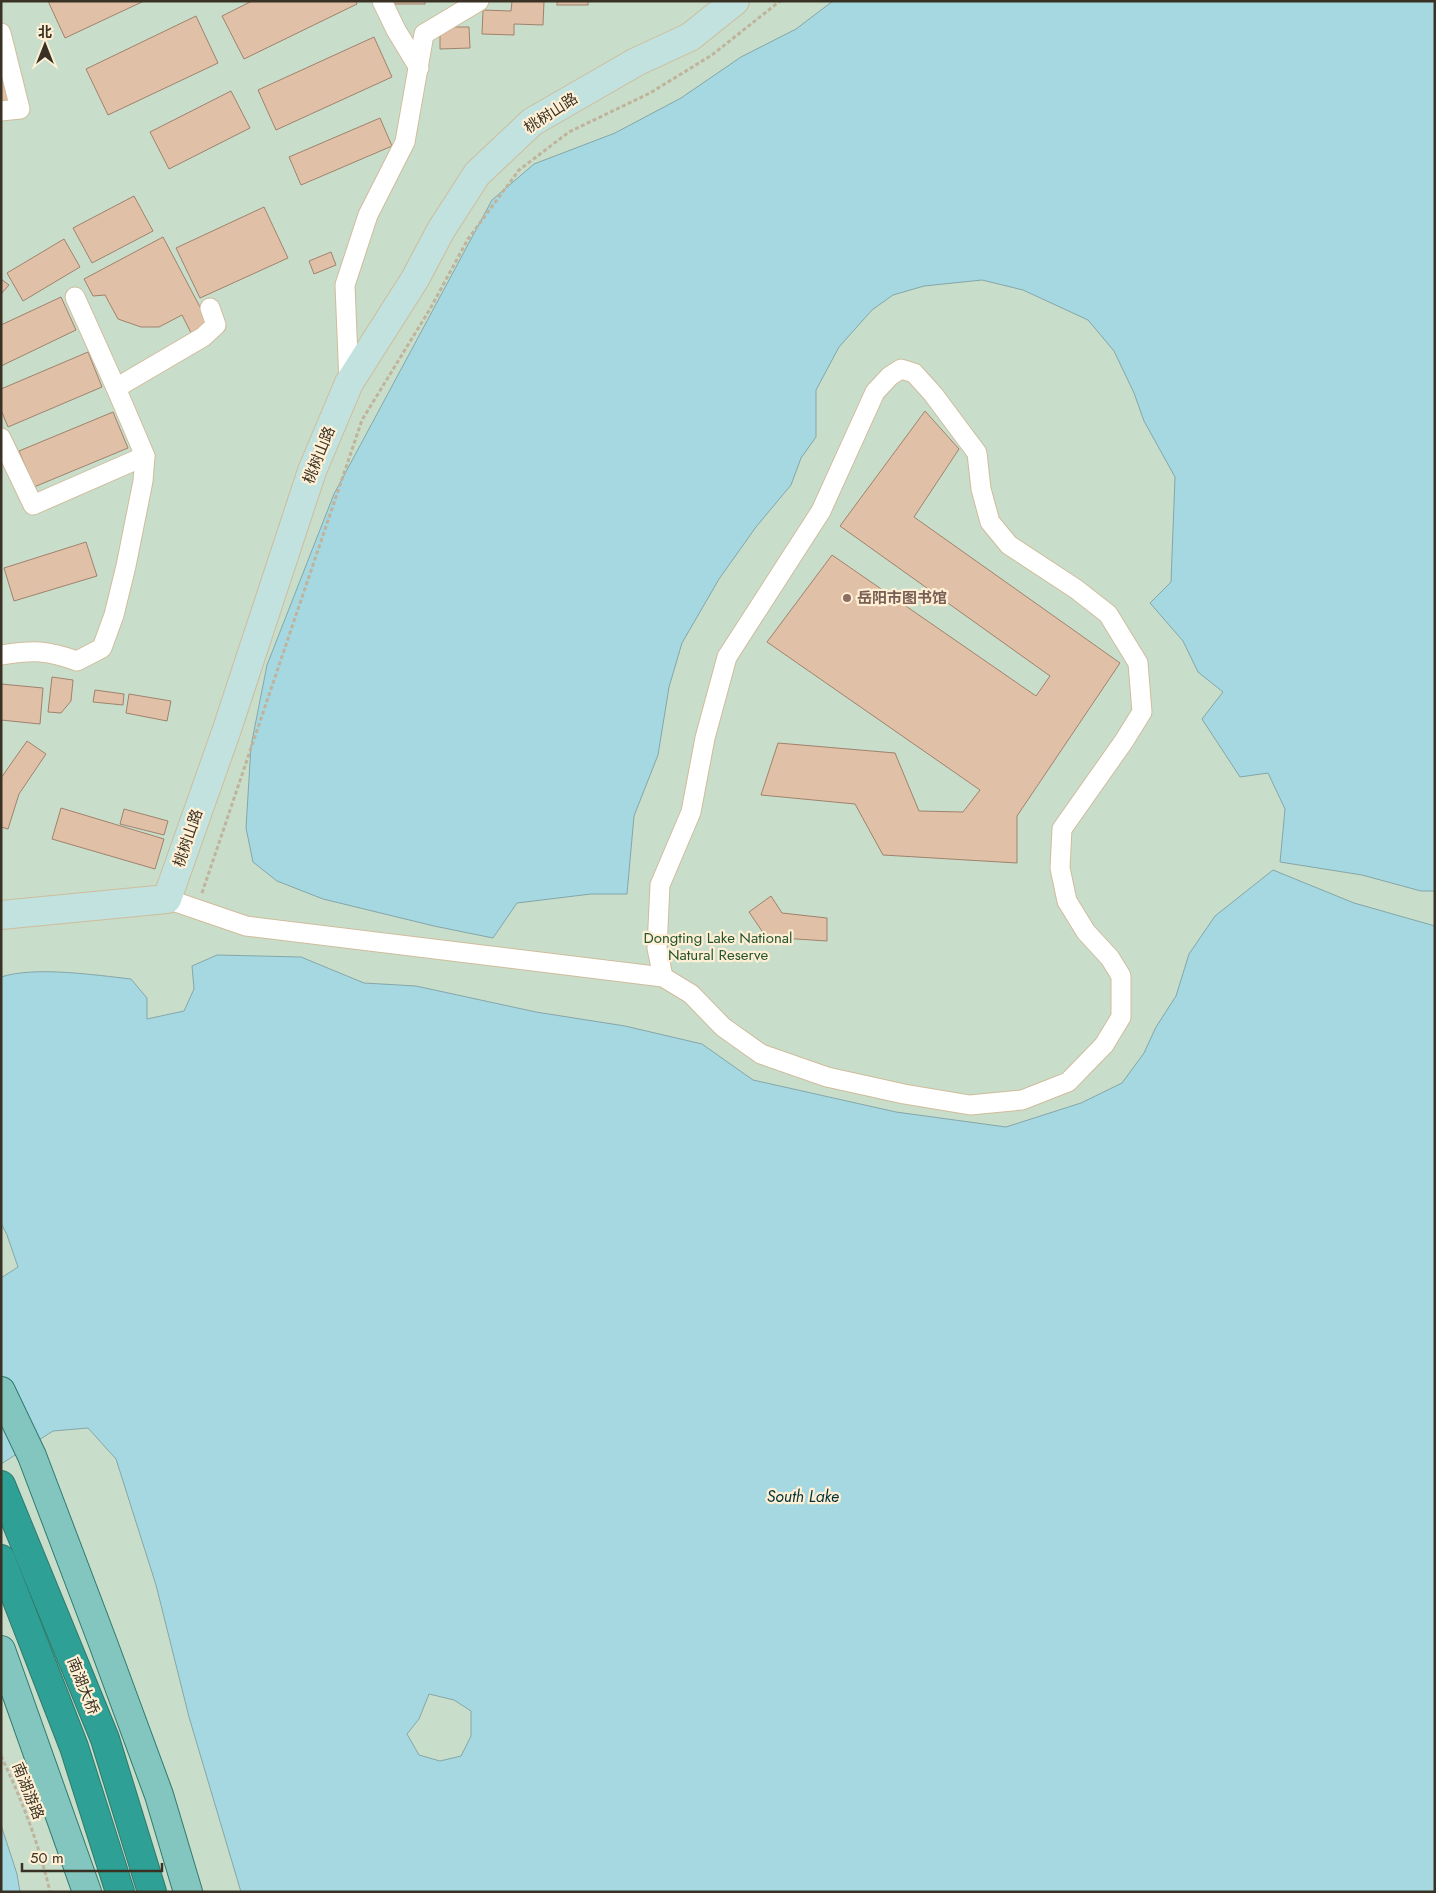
<svg xmlns="http://www.w3.org/2000/svg" width="1436" height="1893" viewBox="0 0 1436 1893" font-family="Jost,'Noto Sans SC',sans-serif">
	<rect width="100%" height="100%" fill="#ffefd4"/>
	<rect fill="#c8decb" x="1" y="1" width="1434" height="1891"/>
	<g fill="#a6d8e1" stroke="#85a6a8" fill-rule="evenodd">
		<path d="M 833,1 L 1435,1 L 1435,891 L 1421,891 L 1362,875 L 1280,862 L 1285,809 L 1268,773 L 1240,777 L 1202,719 L 1223,692 L 1198,672 L 1183,641 L 1150,603 L 1171,582 L 1175,477 L 1144,421 L 1134,393 L 1114,351 L 1088,320 L 1023,290 L 982,280 L 924,286 L 893,295 L 872,310 L 839,347 L 816,390 L 816,437 L 801,458 L 791,485 L 756,527 L 719,579 L 682,643 L 669,687 L 658,755 L 634,816 L 627,894 L 591,894 L 517,903 L 493,938 L 434,926 L 323,899 L 277,881 L 253,862 L 246,828 L 251,746 L 267,665 L 334,494 L 492,200 L 534,164 L 615,133 L 681,98 L 741,57 L 796,29 Z"/>
		<path d="M 1273,870 L 1354,903 L 1435,926 L 1435,1892 L 241,1892 L 189,1717 L 156,1585 L 116,1459 L 88,1428 L 53,1431 L 1,1464 L 1,1278 L 18,1267 L 7,1235 L 1,1223 L 1,977 C 35,966 95,975 131,979 L 147,998 L 147,1019 L 184,1011 L 194,989 L 192,966 L 217,955 L 301,957 L 364,983 L 416,986 L 536,1012 L 625,1026 L 702,1044 L 753,1080 L 896,1112 L 1006,1127 L 1081,1103 L 1122,1083 L 1144,1053 L 1156,1027 L 1176,996 L 1189,954 L 1215,916 ZM 429,1694 L 454,1700 L 471,1711 L 471,1736 L 461,1756 L 440,1761 L 419,1755 L 407,1734 L 419,1719 Z"/>
		<path d="M 1,1825 L 17,1874 L 20,1892 L 1,1892 Z"/>
	</g>
	<g fill="#e0c0a7" stroke="#a0826c">
		<path d="M 48,1 L 144,1 L 65,38 Z"/>
		<path d="M 252,1 L 356,1 L 357,4 L 244,59 L 222,16 Z"/>
		<rect x="391" y="1" width="34" height="3"/>
		<path d="M 512,1 L 544,1 L 543,25 L 514,24 L 514,35 L 482,34 L 483,10 L 511,11 Z"/>
		<rect x="557" y="1" width="31" height="4"/>
		<path d="M 196,16 L 218,63 L 108,115 L 86,69 Z"/>
		<path d="M 440,27 L 469,27 L 470,48 L 440,49 Z"/>
		<path d="M 374,37 L 392,77 L 276,130 L 258,90 Z"/>
		<path d="M 1,61 L 9,103 L 1,104 Z"/>
		<path d="M 231,91 L 250,128 L 169,169 L 150,132 Z"/>
		<path d="M 380,118 L 392,146 L 301,185 L 289,157 Z"/>
		<path d="M 134,196 L 153,231 L 92,263 L 73,228 Z"/>
		<path d="M 264,207 L 288,258 L 200,298 L 176,248 Z"/>
		<path d="M 163,237 L 209,324 L 191,333 L 182,315 L 159,327 L 141,327 L 118,319 L 105,295 L 93,296 L 84,279 Z"/>
		<path d="M 64,239 L 80,267 L 23,301 L 7,273 Z"/>
		<path d="M 331,252 L 336,265 L 314,274 L 309,261 Z"/>
		<path d="M 1,279 L 9,285 L 1,294 Z"/>
		<path d="M 61,297 L 76,330 L 1,366 L 1,325 Z"/>
		<path d="M 88,352 L 102,387 L 8,427 L 1,410 L 1,389 Z"/>
		<path d="M 925,411 L 959,449 L 914,517 L 1120,663 L 1017,816 L 1017,863 L 883,855 L 855,804 L 761,795 L 778,743 L 895,753 L 919,811 L 963,812 L 980,790 L 767,642 L 832,555 L 1036,696 L 1050,676 L 840,526 Z"/>
		<path d="M 113,412 L 128,448 L 34,487 L 19,451 Z"/>
		<path d="M 86,542 L 97,576 L 14,601 L 4,568 Z"/>
		<path d="M 52,677 L 73,680 L 71,701 L 61,713 L 48,712 Z"/>
		<path d="M 1,684 L 43,688 L 40,724 L 1,720 Z"/>
		<path d="M 95,690 L 124,694 L 123,705 L 93,702 Z"/>
		<path d="M 129,694 L 171,701 L 167,721 L 126,713 Z"/>
		<path d="M 27,741 L 46,754 L 19,794 L 8,829 L 1,827 L 1,778 Z"/>
		<path d="M 61,808 L 164,839 L 155,869 L 52,839 Z"/>
		<path d="M 124,809 L 168,821 L 164,835 L 120,824 Z"/>
		<path d="M 771,896 L 782,913 L 827,918 L 827,941 L 766,937 L 749,912 Z"/>
	</g>
	<g fill="none" stroke-linecap="round" stroke-linejoin="round">
		<g stroke="#cfbc9b" stroke-width="21">
			<g id="street">
				<path d="M 382,1 L 396,30 L 419,68"/>
				<path d="M 1,33 L 20,109 L 1,111"/>
				<path d="M 75,297 L 116,388"/>
				<path d="M 349,383 L 345,285 L 368,215 L 405,142 L 424,34 L 479,1"/>
				<path d="M 1,438 L 33,505 L 145,456"/>
				<path d="M 1,655 C 34,650 46,650 77,661 L 102,648 L 114,615 L 126,566 L 143,481 L 145,456 L 116,388 L 203,337 L 216,325 L 210,308"/>
				<path d="M 167,899 L 246,926 L 663,977 L 691,994 L 723,1027 L 761,1054 L 827,1077 L 904,1094 L 970,1105 L 1022,1100 L 1068,1082 L 1104,1045 L 1121,1017 L 1121,976 L 1110,958 L 1086,932 L 1067,901 L 1060,868 L 1062,829 L 1124,741 L 1142,712 L 1138,663 L 1108,614 L 1076,589 L 1009,545 L 990,522 L 981,489 L 977,453 L 933,394 L 914,373 L 901,369 L 890,376 L 875,392 L 821,511 L 727,657 L 705,738 L 691,812 L 660,885 L 657,948 L 663,977"/>
			</g>
		</g>
		<g stroke="#cfbc9b" stroke-width="30">
			<path id="secondary" d="M 1,915 L 167,899 L 226,732 L 312,471 L 349,383 L 415,279 L 441,230 L 477,174 L 532,122 L 636,62 L 690,37 L 735,1"/>
		</g>
		<g stroke="#327a6d" stroke-width="30">
			<g id="primary">
				<path d="M 1,1391 L 32,1456 L 103,1643 L 159,1795 L 188,1892"/>
				<path d="M 1,1650 L 87,1892"/>
			</g>
		</g>
		<g stroke="#327a6d" stroke-width="30">
			<g id="highway">
				<path d="M 1,1485 L 105,1739 L 152,1892"/>
				<path d="M 1,1559 L 74,1747 L 120,1892"/>
			</g>
		</g>
		<g stroke="#c0b39c" stroke-width="3" stroke-dasharray="4 2.5" stroke-linecap="butt">
			<path d="M 202,893 L 362,420 L 430,309 L 468,239 L 519,170 L 569,132 L 650,93 L 712,55 L 780,1"/>
			<path d="M 1,1756 C 22,1800 39,1844 50,1892"/>
		</g>
		<use href="#street" stroke="#fff" stroke-width="19"/>
		<use href="#secondary" stroke="#c1e2df" stroke-width="28"/>
		<use href="#primary" stroke="#82c6bf" stroke-width="28"/>
		<use href="#highway" stroke="#2fa095" stroke-width="28"/>
	</g>
	<circle fill="#8d6e63" stroke="#ffefd4" stroke-width="2" cx="847" cy="598" r="5"/>
	<g text-anchor="middle" stroke-width="4.5" stroke-linejoin="round" paint-order="stroke">
		<g font-size="15" fill="#393224" stroke="#ffefd4">
			<text transform="translate(551 113) rotate(-33)" y="5">桃树山路</text>
			<text transform="translate(319 455) rotate(-68)" y="5">桃树山路</text>
			<text transform="translate(188 838) rotate(-71)" y="5">桃树山路</text>
			<text transform="translate(83 1686) rotate(68)" y="5">南湖大桥</text>
			<text transform="translate(28 1791) rotate(68)" y="5">南湖游路</text>
		</g>
		<g font-size="15" font-weight="bold" fill="#785e54" stroke="#ffefd4" text-anchor="start">
			<text x="857" y="603">岳阳市图书馆</text>
		</g>
		<g font-size="15" fill="#22552f" stroke="#ffefd4">
			<text x="718" y="943">Dongting Lake National<tspan x="718" dy="17">Natural Reserve</tspan></text>
		</g>
		<g font-size="16" font-style="italic" fill="#013239" stroke="#ffefd4">
			<text x="803" y="1502">South Lake</text>
		</g>
	</g>
	<rect width="1436" height="1893" fill="none" stroke="#393224" stroke-width="5"/>
	<g transform="translate(45 45)" stroke="#ffefd4" stroke-width="4" paint-order="stroke">
	<path d="M0-4L9 19L0 12L-9 19Z" fill="#393224"/>
	<text y="-8" font-size="14" font-weight="bold" text-anchor="middle" fill="#393224">北</text>
	</g>
	<path d="M22 1863v8h140v-8" fill="none" stroke="#393224" stroke-width="2.5"/>
	<text x="30" y="1863" font-size="15" fill="#393224" stroke="#ffefd4" stroke-width="4" paint-order="stroke">50 m</text>
</svg>
